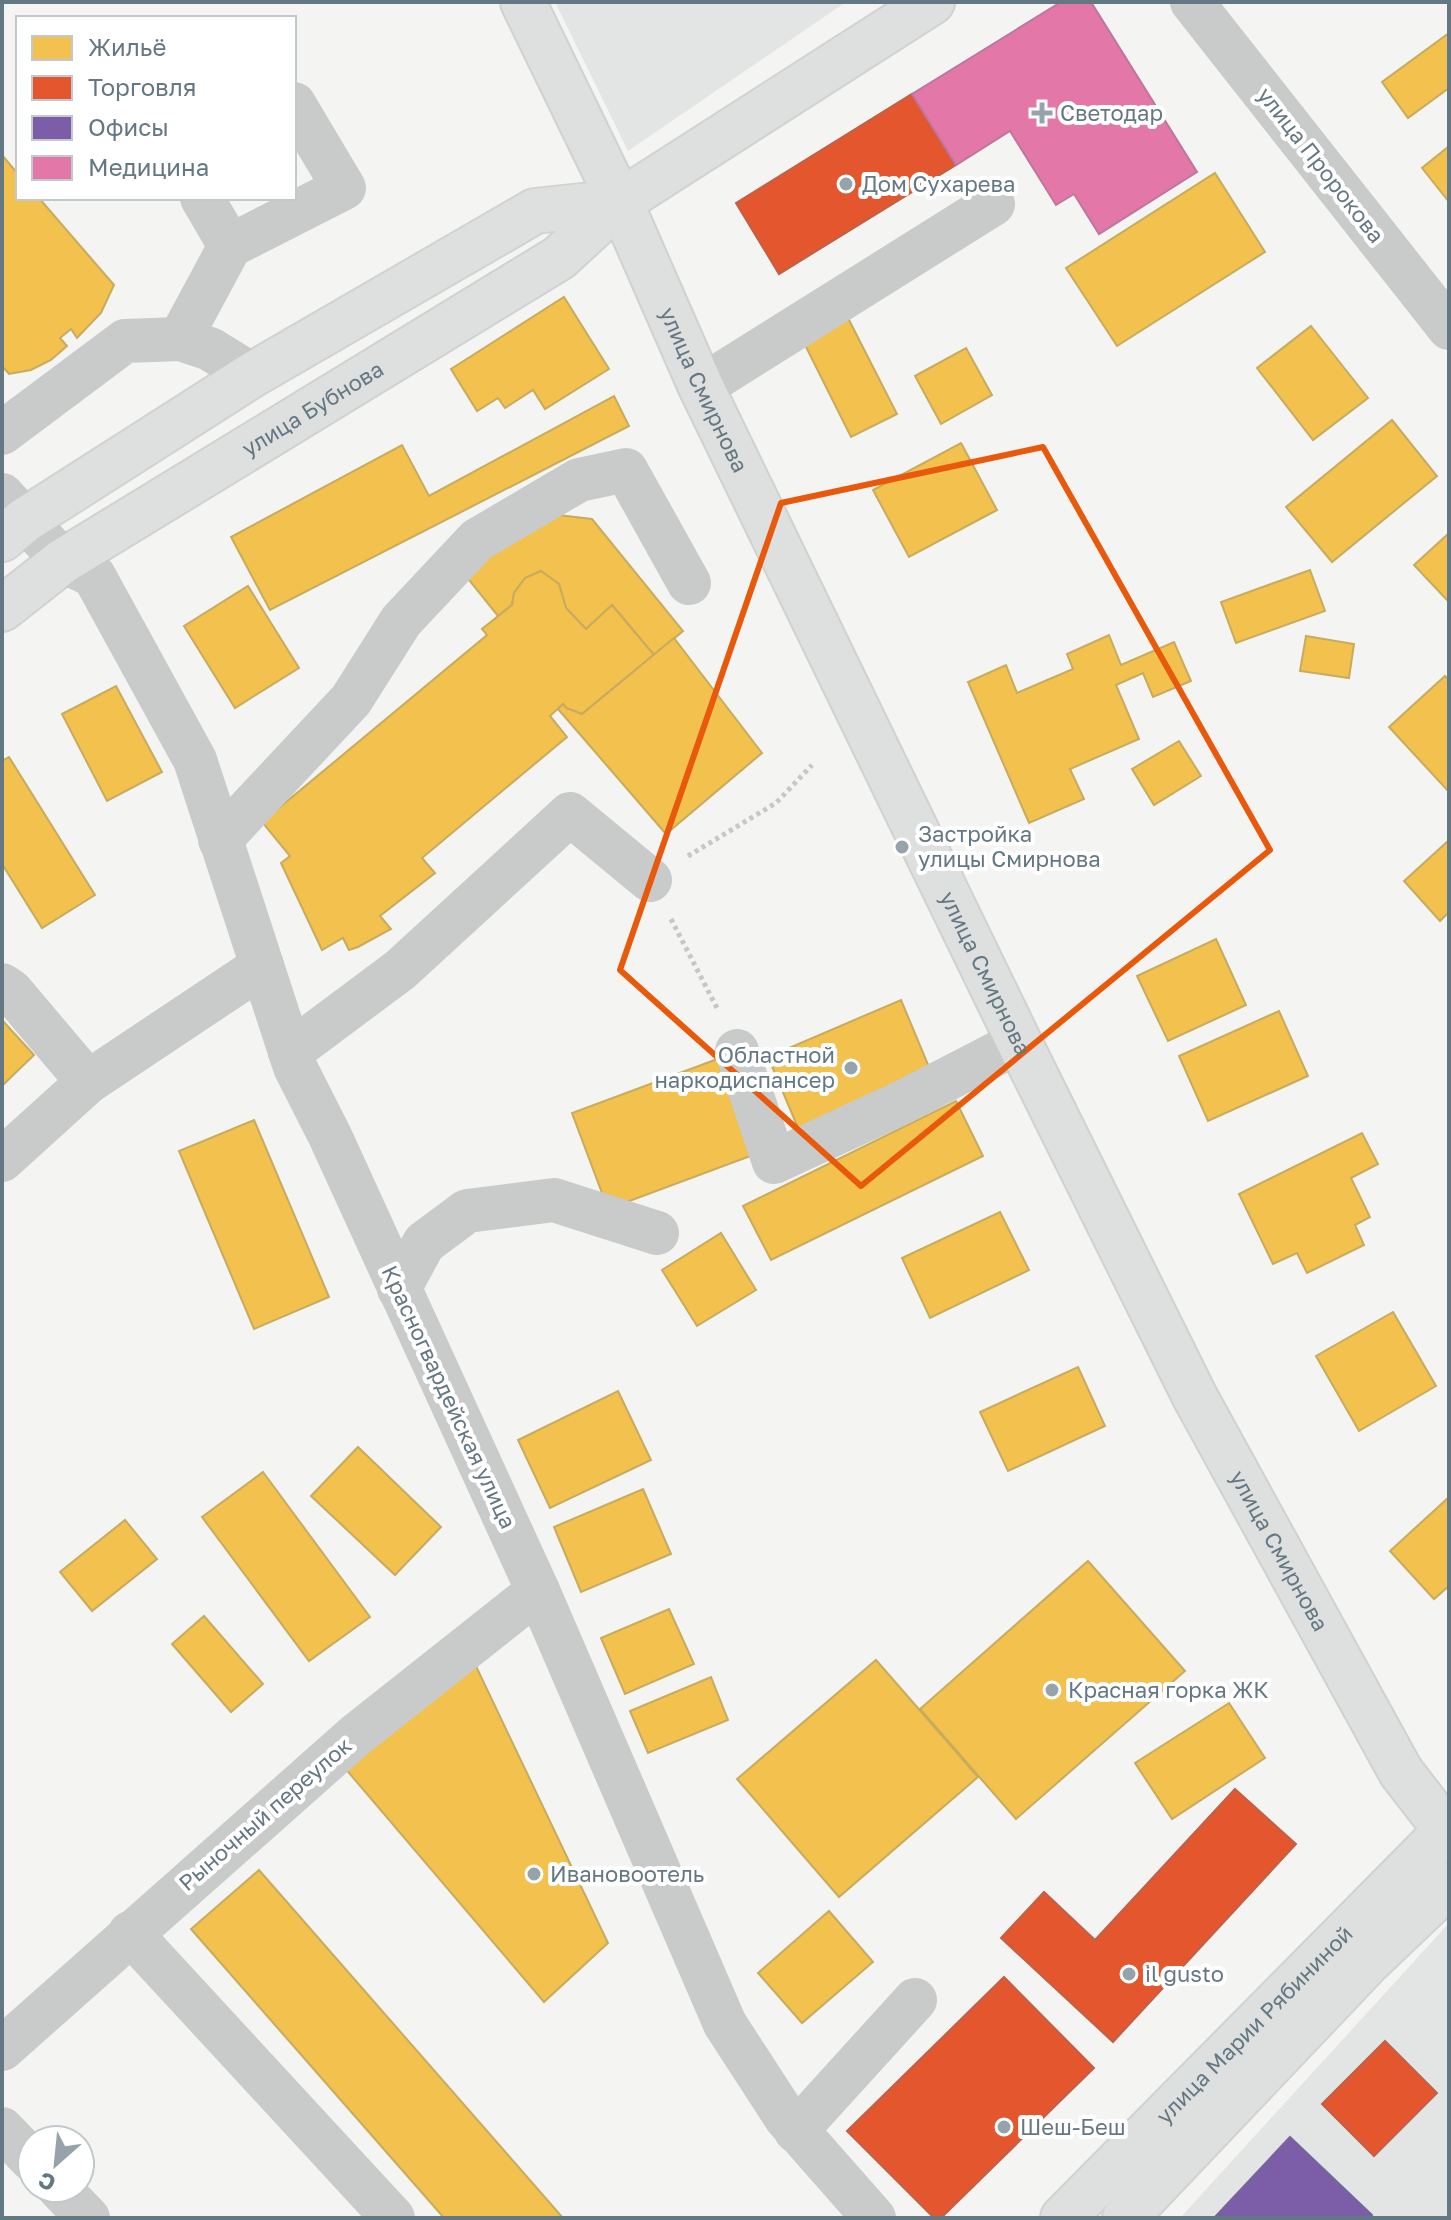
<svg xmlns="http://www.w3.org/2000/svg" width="1451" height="2220" viewBox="0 0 1451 2220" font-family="'Golos Text',sans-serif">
	<rect width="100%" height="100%" fill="#f4f4f3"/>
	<g fill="#e3e5e4">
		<path d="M 555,2 L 846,2 L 628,151 Z"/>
		<path d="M 1449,1923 L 1449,2218 L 1180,2218 Z"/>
	</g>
	<g fill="#f2c14e" stroke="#c7ab5e" stroke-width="2">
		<path d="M 1449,33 L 1449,88 L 1408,118 L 1382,82 Z"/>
		<path d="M 1449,146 L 1449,202 L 1422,168 Z"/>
		<path d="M 2,155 L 18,174 L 18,198 L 39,198 L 114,285 L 101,313 L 77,338 L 71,329 L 60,338 L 67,346 L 51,360 L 31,370 L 9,374 L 2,366 Z"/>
		<path d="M 1215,173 L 1265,252 L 1117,346 L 1066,268 Z"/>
		<path d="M 564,297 L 609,369 L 545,409 L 533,390 L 505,408 L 498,398 L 477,411 L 451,369 Z"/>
		<path d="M 847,316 L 897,414 L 851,437 L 802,339 Z"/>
		<path d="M 1311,326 L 1368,398 L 1313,440 L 1257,368 Z"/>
		<path d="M 966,348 L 992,395 L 941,424 L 915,376 Z"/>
		<path d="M 614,396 L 629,426 L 270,610 L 231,537 L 402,445 L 429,496 Z"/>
		<path d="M 1392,420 L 1437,476 L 1332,562 L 1286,507 Z"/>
		<path d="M 961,443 L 997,510 L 909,557 L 873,490 Z"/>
		<path d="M 541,513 L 592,519 L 683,631 L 654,655 L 612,605 L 586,629 L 566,608 L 559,584 L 541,571 L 525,578 L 514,593 L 512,605 L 498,616 L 465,575 Z"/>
		<path d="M 1449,533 L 1449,598 L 1447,600 L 1414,565 Z"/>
		<path d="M 1310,570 L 1325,611 L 1236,643 L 1221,602 Z"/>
		<path d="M 541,571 L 559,584 L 566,608 L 586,629 L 612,605 L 654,655 L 582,714 L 566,708 L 563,704 L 550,716 L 567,737 L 422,858 L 435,873 L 380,916 L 391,929 L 358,947 L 349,950 L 343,938 L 322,950 L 281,863 L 290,856 L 262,822 L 487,635 L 482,629 L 512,605 L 514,593 L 525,578 Z"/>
		<path d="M 248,586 L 299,668 L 235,708 L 184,626 Z"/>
		<path d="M 1109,635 L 1121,665 L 1174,642 L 1191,681 L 1153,697 L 1143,673 L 1116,685 L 1139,739 L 1070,769 L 1084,799 L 1029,823 L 968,682 L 1006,665 L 1017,693 L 1073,669 L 1067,654 Z"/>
		<path d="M 1306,636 L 1354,644 L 1349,678 L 1300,671 Z"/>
		<path d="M 674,638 L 762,753 L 666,834 L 558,709 L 563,704 L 566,708 L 582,714 Z"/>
		<path d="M 1445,676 L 1449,680 L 1449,792 L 1389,727 Z"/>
		<path d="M 116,686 L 162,772 L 107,801 L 62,714 Z"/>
		<path d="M 1179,741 L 1201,776 L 1154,805 L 1132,769 Z"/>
		<path d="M 9,757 L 95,895 L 42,928 L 2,864 L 2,761 Z"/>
		<path d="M 1449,840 L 1449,912 L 1440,921 L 1404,881 Z"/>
		<path d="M 1216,939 L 1246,1005 L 1168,1041 L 1137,976 Z"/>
		<path d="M 901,1000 L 934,1079 L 801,1135 L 768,1057 Z"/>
		<path d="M 1279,1011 L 1308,1076 L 1208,1121 L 1179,1056 Z"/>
		<path d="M 2,1020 L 34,1055 L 2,1086 Z"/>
		<path d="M 728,1055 L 764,1151 L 608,1209 L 572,1113 Z"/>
		<path d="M 956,1101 L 983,1156 L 771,1260 L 743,1206 Z"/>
		<path d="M 254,1120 L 329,1297 L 254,1329 L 179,1151 Z"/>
		<path d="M 1362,1133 L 1378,1164 L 1351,1178 L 1370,1217 L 1355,1225 L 1364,1245 L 1307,1273 L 1297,1253 L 1273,1264 L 1239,1194 Z"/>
		<path d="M 1000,1212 L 1029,1270 L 930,1318 L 902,1258 Z"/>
		<path d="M 721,1233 L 756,1290 L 697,1326 L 662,1270 Z"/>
		<path d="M 1393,1312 L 1436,1386 L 1359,1431 L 1316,1356 Z"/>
		<path d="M 1078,1367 L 1105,1426 L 1008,1471 L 980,1412 Z"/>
		<path d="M 618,1391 L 651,1460 L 550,1508 L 518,1440 Z"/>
		<path d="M 358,1447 L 441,1527 L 395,1575 L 311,1496 Z"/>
		<path d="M 263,1472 L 370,1617 L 309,1661 L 202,1517 Z"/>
		<path d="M 643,1489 L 671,1554 L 581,1592 L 554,1527 Z"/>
		<path d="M 1449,1497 L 1449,1586 L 1434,1599 L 1390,1551 Z"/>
		<path d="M 125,1520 L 157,1559 L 92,1611 L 60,1572 Z"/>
		<path d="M 1088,1561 L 1185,1671 L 1016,1819 L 920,1709 Z"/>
		<path d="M 669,1609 L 694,1664 L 625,1694 L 601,1638 Z"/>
		<path d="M 204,1616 L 263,1684 L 231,1712 L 172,1644 Z"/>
		<path d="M 876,1660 L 978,1777 L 839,1897 L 737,1779 Z"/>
		<path d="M 474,1662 L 608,1943 L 544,2002 L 344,1767 Z"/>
		<path d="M 711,1677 L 728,1720 L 648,1753 L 630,1711 Z"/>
		<path d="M 1229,1703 L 1265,1758 L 1172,1819 L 1135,1763 Z"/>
		<path d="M 259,1870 L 563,2218 L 444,2218 L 191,1929 Z"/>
		<path d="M 829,1911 L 873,1962 L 802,2023 L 758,1973 Z"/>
	</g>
	<g fill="#e4572e" stroke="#be6148" stroke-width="2">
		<path d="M 912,94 L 956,165 L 779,274 L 736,203 Z"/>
		<path d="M 1235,1789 L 1296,1844 L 1113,2042 L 1001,1938 L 1044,1892 L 1095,1940 Z"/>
		<path d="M 1004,1977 L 1094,2068 L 941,2218 L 934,2218 L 847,2131 Z"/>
		<path d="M 1385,2041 L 1437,2093 L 1374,2156 L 1322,2104 Z"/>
	</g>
	<path fill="#7b5ea7" stroke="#74669c" stroke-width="2" d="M 1290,2137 L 1372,2215 L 1369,2218 L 1214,2218 Z"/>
	<path fill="#e377a8" stroke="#bd779d" stroke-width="2" d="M 1061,2 L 1091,2 L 1197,172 L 1099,234 L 1074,194 L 1056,205 L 1010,131 L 956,165 L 912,94 Z"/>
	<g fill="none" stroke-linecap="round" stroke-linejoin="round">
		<g stroke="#d0d1d1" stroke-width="48">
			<g id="major">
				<path id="s1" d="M 523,2 L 620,202 L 701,387 L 1019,1042 L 1195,1397 L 1401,1772 L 1449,1834"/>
				<path id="s2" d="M 2,609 L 63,561 L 559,258 L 620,202"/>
				<path id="s3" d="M 1063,2218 L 1446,1831"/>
			</g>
		</g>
		<g stroke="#d1d2d2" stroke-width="48">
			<g id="highway">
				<path d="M 2,539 L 25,520 L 252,375 L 535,211 L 620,202 L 932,2"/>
				<path d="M 1125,2218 L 1368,1962 L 1449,1885"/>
			</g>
		</g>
		<g stroke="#c5c7c8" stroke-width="5" stroke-dasharray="4 4" stroke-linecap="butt">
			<path d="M 688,856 L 776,803 L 812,765"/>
			<path d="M 671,919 L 718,1010"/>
		</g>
		<g stroke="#c9caca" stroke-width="44">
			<path d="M 1192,2 L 1449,328"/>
			<path d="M 230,246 L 344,188 L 294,104"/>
			<path d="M 180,339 L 230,246 L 202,198"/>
			<path d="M 701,387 L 993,204"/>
			<path d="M 2,433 L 125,341 L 180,339 L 210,349 L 252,375"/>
			<path d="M 2,495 L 63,561 L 94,576 L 195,760 L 295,1067 L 330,1136 L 538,1591 L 725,2024 L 786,2118 L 874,2218"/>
			<path d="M 220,840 L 351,700 L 401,621 L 477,540 L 579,480 L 626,470 L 689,583"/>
			<path d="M 2,985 L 11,991 L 88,1082 L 2,1160"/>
			<path d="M 737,1051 L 774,1162 L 903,1102 L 1019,1042"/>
			<path d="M 290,1052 L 400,970 L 570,814 L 650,880"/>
			<path d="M 88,1082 L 262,966"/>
			<path d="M 399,1289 L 424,1243 L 467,1211 L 554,1200 L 657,1233"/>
			<path d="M 130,1933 L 393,2218"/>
			<path d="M 2,2049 L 356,1735 L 538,1591"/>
			<path d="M 2,2129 L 32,2160"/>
			<path d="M 796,2131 L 915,2000"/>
			<path d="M 59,2188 L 88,2218"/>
		</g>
		<use href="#major" stroke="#dedfdf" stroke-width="44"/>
		<use href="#highway" stroke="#dedfdf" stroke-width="44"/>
	</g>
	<path fill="none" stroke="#e8590c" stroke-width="6" stroke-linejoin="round" d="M 1043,447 L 1270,850 L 861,1186 L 620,970 L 781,503 Z"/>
	<g fill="#96a3aa" stroke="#fff" stroke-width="3">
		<path d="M1038 101h8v8h8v8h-8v8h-8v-8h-8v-8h8z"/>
		<circle cx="846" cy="184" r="8"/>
		<circle cx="902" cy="847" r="8"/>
		<circle cx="851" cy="1068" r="8"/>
		<circle cx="1052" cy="1690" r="8"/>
		<circle cx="534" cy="1874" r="8"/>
		<circle cx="1129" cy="1974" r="8"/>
		<circle cx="1004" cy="2127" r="8"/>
	</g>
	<g text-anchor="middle" stroke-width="8" stroke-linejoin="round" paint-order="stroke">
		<g font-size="22" fill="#647883" stroke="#fff" text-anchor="start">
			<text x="1060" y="121">Светодар</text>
			<text x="862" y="192">Дом Сухарева</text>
			<text x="918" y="842">Застройка<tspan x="918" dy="25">улицы Смирнова</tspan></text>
			<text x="835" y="1063" text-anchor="end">Областной<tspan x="835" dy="25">наркодиспансер</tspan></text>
			<text x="1068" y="1698">Красная горка ЖК</text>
			<text x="550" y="1882">Ивановоотель</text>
			<text x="1145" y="1982">il gusto</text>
			<text x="1020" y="2135">Шеш-Беш</text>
		</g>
		<g font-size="22" fill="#647883" stroke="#fff">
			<text transform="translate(1321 165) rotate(52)" y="8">улица Пророкова</text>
			<text dy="8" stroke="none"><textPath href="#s1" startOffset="428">улица Смирнова</textPath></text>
			<text dy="8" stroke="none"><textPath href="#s2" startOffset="370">улица Бубнова</textPath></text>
			<text dy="8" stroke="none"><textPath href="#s1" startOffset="1076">улица Смирнова</textPath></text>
			<text transform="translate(449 1397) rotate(65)" y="8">Красногвардейская улица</text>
			<text dy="8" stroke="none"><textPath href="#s1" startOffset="1724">улица Смирнова</textPath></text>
			<text transform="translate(265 1814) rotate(-41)" y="8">Рыночный переулок</text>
			<text dy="8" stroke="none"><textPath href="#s3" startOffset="272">улица Марии Рябининой</textPath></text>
		</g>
	</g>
	<rect width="1451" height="2220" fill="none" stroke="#647883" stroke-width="8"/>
	<rect x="16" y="16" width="280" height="184" fill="#ffffff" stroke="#c1c9cd" stroke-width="2"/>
	<rect x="32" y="36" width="40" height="24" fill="#f2c14e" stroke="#c1c9cd" stroke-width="2"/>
	<text x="88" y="56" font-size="24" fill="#647883">Жильё</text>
	<rect x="32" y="76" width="40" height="24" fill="#e4572e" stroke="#c1c9cd" stroke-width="2"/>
	<text x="88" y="96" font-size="24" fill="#647883">Торговля</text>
	<rect x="32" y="116" width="40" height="24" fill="#7b5ea7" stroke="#c1c9cd" stroke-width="2"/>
	<text x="88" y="136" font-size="24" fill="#647883">Офисы</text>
	<rect x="32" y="156" width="40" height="24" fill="#e377a8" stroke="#c1c9cd" stroke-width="2"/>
	<text x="88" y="176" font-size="24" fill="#647883">Медицина</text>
	<g transform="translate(56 2164) rotate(207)"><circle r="38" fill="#ffffff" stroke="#c1c9cd" stroke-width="2"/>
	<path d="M0-6L14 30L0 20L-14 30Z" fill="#96a3aa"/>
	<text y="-12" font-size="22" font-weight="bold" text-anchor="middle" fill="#647883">С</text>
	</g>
</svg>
